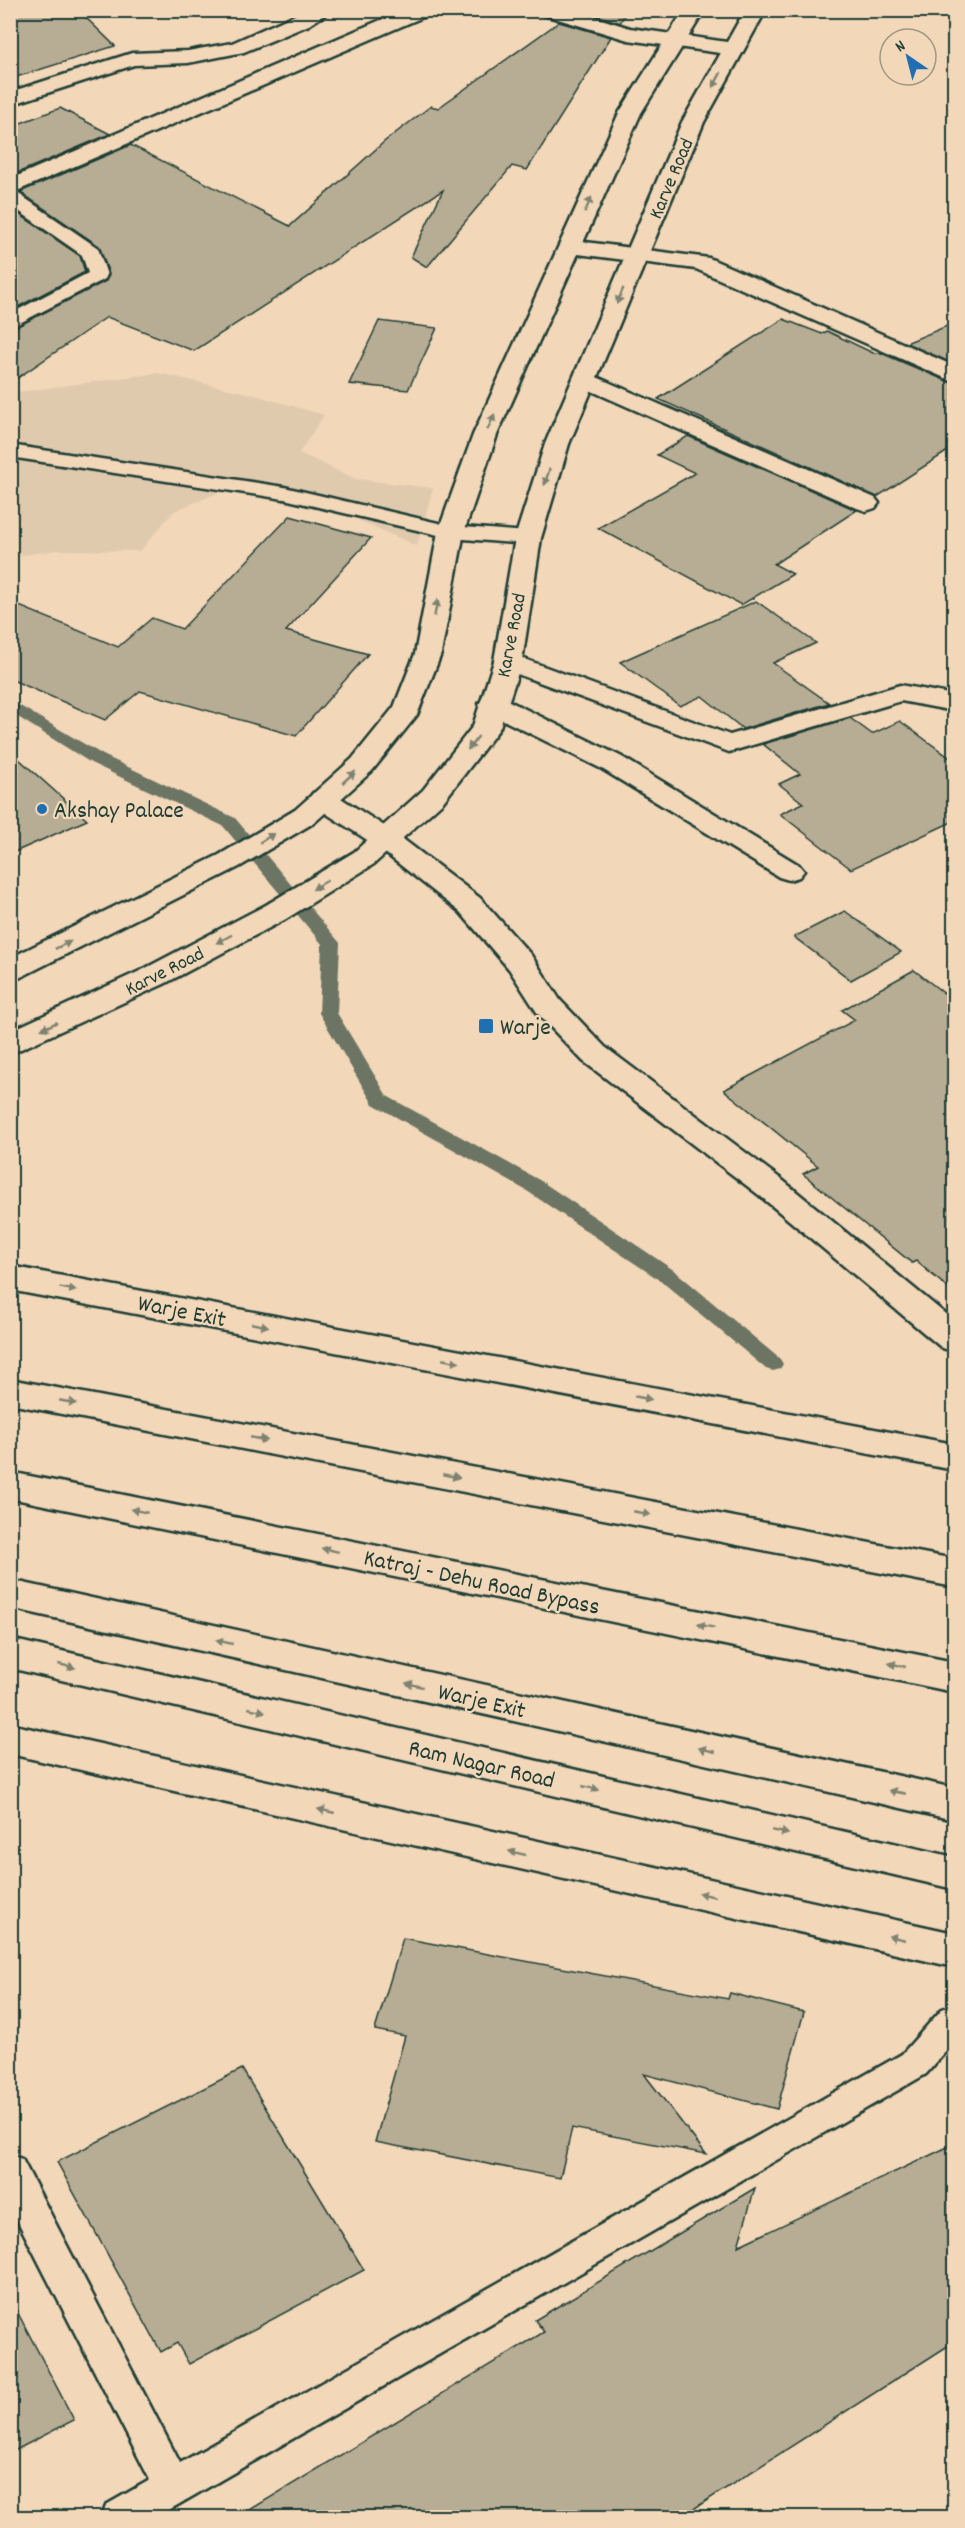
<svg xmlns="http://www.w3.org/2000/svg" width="965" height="2528" viewBox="0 0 965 2528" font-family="Dekko,sans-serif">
	<rect width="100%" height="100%" fill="#f2d7b9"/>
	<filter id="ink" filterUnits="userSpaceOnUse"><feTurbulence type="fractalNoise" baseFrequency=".0167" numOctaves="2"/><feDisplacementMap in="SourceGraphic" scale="12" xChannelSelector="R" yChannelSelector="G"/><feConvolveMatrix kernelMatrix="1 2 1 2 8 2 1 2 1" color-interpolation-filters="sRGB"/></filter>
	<g filter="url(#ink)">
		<path fill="#e0caae" d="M 158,373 L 251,394 L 324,415 L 299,453 L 356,479 L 433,488 L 417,546 L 333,509 L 225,490 L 174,511 L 140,551 L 57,550 L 11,557 L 11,393 Z"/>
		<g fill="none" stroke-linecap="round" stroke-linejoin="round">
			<path fill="#6c7564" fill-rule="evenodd" d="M 10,700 L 103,755 L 235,818 L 340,943 L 337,1013 L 387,1096 L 541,1181 L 675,1271 L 780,1359 L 783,1364 L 780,1369 L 773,1371 L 766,1369 L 661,1281 L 527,1191 L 373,1104 L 319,1013 L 322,944 L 223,826 L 91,763 L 10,712 Z"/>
		</g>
		<g fill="#b7ac94" stroke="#1f3d34" stroke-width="1.5">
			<path d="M 11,10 L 78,10 L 115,46 L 10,79 Z"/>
			<path d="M 581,10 L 627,10 L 620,23 Z"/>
			<path d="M 559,22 L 611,37 L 527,170 L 512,166 L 427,267 L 411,257 L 443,190 L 194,351 L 107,317 L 10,383 L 10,330 L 106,281 L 109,274 L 99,246 L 20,192 L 131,145 L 290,226 L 385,141 L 431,106 L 438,108 Z"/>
			<path d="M 60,108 L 110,134 L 10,176 L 10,127 Z"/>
			<path d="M 10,208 L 80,256 L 85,272 L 10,311 Z"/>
			<path d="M 783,319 L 822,334 L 827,331 L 873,353 L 881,353 L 954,384 L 954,447 L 877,497 L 658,399 Z"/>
			<path d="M 379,321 L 437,328 L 408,390 L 349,384 Z"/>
			<path d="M 954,323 L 954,364 L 906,343 Z"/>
			<path d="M 688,436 L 856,510 L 857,510 L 774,564 L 793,574 L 741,605 L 598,528 L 695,473 L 657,455 Z"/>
			<path d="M 290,516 L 371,538 L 286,631 L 368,654 L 296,736 L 140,691 L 105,720 L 10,679 L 10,602 L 118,647 L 152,618 L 182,629 Z"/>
			<path d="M 756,601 L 816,643 L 773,663 L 829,703 L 743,729 L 702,696 L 680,706 L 620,662 Z"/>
			<path d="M 850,718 L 872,734 L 900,721 L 954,761 L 954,821 L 851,869 L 780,814 L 803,803 L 779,784 L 800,774 L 763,744 Z"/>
			<path d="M 10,751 L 87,820 L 10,854 Z"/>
			<path d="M 845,911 L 901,952 L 851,980 L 794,937 Z"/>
			<path d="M 914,970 L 954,1001 L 954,1293 L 916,1261 L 912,1263 L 803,1174 L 818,1166 L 724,1090 L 855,1020 L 842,1010 Z"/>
			<path d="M 403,1938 L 728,1999 L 730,1993 L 804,2012 L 777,2109 L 644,2074 L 706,2154 L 572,2128 L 560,2178 L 375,2142 L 405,2036 L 375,2030 Z"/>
			<path d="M 242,2069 L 364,2270 L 189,2364 L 177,2343 L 161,2352 L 57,2162 Z"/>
			<path d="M 954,2144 L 954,2342 L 681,2517 L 238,2517 L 544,2332 L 535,2320 L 755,2188 L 738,2246 Z"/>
			<path d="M 10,2298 L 74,2420 L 10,2453 Z"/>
		</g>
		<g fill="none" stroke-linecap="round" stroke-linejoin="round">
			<g stroke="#1f3d34" stroke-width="5">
				<g id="service">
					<path d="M 10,191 L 16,192 L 98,248 L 107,275 L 105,279 L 10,328 L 10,314 L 88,273 L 82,255 L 10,205 Z"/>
					<path d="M 10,445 L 284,487 L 451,526 L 528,532 L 535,534 L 539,538 L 535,542 L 528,544 L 451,538 L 284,499 L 10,457 Z"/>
					<path d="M 954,2005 L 954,2042 L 926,2074 L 155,2518 L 101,2518 L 106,2505 L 150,2480 L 10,2206 L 10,2155 L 22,2159 L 180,2463 L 902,2054 L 942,2009 Z"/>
				</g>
			</g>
			<g stroke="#1f3d34" stroke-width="5">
				<g id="minor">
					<path d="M 306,10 L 332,10 L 309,25 L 244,52 L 188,63 L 134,65 L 10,105 L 10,92 L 132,53 L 188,51 L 232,43 Z"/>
					<path d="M 538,10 L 572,10 L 630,28 L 734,43 L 741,45 L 744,49 L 741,53 L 734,55 L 628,40 L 541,14 Z"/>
					<path d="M 570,240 L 709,258 L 954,366 L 954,382 L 696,269 L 562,252 L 559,247 L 562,242 Z"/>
					<path d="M 585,372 L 875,498 L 879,503 L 875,508 L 866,511 L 857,508 L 576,384 L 573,379 L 576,374 Z"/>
					<path d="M 508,653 L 730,735 L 900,685 L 954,695 L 954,711 L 901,701 L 729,752 L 498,667 L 494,661 L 498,655 Z"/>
					<path d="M 493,696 L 503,698 L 622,757 L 799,865 L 804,871 L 799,877 L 789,880 L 779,877 L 602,769 L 483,710 L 479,704 L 483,698 Z"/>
					<path d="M 323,790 L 333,793 L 395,833 L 480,898 L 531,955 L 560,1000 L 605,1047 L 781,1179 L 954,1321 L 954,1351 L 942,1348 L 759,1195 L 583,1061 L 538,1014 L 509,969 L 460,912 L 375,845 L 313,805 L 309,799 L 313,793 Z"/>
				</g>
			</g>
			<g stroke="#1f3d34" stroke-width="5">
				<g id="tertiary">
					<path d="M 404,10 L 433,10 L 430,14 L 10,194 L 10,179 Z"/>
					<path d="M 10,1266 L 954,1444 L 954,1470 L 10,1290 Z"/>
					<path d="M 10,1580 L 954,1788 L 954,1820 L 10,1608 Z"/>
					<path d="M 10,1639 L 954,1857 L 954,1889 L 10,1668 Z"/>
					<path d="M 10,1724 L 954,1933 L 954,1967 L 10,1754 Z"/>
				</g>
			</g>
			<g stroke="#1f3d34" stroke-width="5">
				<g id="primary">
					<path d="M 684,10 L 705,10 L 641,113 L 497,435 L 464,532 L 441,654 L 417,715 L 372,771 L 315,822 L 239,867 L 21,977 L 10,980 L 10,958 L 219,855 L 295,810 L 352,759 L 394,707 L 415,654 L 438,532 L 473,435 L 619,113 Z"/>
					<path d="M 745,10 L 766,10 L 704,122 L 569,444 L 541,538 L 522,661 L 500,727 L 496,733 L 443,802 L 374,864 L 286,919 L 164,984 L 10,1054 L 10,1031 L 142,970 L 266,905 L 354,852 L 423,790 L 473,726 L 494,661 L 515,538 L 545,444 L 682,122 Z"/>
				</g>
			</g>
			<g stroke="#1f3d34" stroke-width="5">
				<g id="trunk">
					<path d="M 10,1379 L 954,1559 L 954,1587 L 10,1404 Z"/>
					<path d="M 10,1472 L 954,1662 L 954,1692 L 10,1498 Z"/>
				</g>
			</g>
			<use href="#service" fill="#f2d7b9" fill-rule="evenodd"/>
			<use href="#minor" fill="#f2d7b9" fill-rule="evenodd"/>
			<use href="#tertiary" fill="#f2d7b9" fill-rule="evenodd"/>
			<use href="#primary" fill="#f2d7b9" fill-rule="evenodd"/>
			<use href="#trunk" fill="#f2d7b9" fill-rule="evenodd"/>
		</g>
		<defs><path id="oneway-solid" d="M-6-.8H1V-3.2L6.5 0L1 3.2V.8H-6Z" transform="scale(1.5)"/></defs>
		<g fill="#7e8270">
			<use href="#oneway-solid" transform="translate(717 80) rotate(119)"/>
			<use href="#oneway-solid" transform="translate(588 205) rotate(-66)"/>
			<use href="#oneway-solid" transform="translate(620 296) rotate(113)"/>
			<use href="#oneway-solid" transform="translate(491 422) rotate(-66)"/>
			<use href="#oneway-solid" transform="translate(547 477) rotate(108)"/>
			<use href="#oneway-solid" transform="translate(436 608) rotate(-79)"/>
			<use href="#oneway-solid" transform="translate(473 743) rotate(128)"/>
			<use href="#oneway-solid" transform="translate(349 777) rotate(-42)"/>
			<use href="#oneway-solid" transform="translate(267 838) rotate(-31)"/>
			<use href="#oneway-solid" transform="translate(320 885) rotate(148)"/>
			<use href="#oneway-solid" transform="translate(224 939) rotate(152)"/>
			<use href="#oneway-solid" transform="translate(63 945) rotate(-26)"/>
			<use href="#oneway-solid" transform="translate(49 1026) rotate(155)"/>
			<use href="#oneway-solid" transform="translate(68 1289) rotate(10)"/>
			<use href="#oneway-solid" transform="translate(260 1325) rotate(11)"/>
			<use href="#oneway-solid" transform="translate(451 1361) rotate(11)"/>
			<use href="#oneway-solid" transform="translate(643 1398) rotate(11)"/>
			<use href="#oneway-solid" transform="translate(68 1402) rotate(11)"/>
			<use href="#oneway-solid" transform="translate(259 1439) rotate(11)"/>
			<use href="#oneway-solid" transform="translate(451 1476) rotate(11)"/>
			<use href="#oneway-solid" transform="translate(139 1511) rotate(-168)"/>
			<use href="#oneway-solid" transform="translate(642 1513) rotate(11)"/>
			<use href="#oneway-solid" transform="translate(330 1550) rotate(-168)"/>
			<use href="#oneway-solid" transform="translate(706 1626) rotate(-168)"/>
			<use href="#oneway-solid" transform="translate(224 1642) rotate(-167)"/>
			<use href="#oneway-solid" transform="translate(897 1665) rotate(-168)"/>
			<use href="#oneway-solid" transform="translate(67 1666) rotate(13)"/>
			<use href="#oneway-solid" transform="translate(414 1685) rotate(-167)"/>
			<use href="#oneway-solid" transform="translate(257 1710) rotate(13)"/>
			<use href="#oneway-solid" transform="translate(707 1750) rotate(-167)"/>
			<use href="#oneway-solid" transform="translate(591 1788) rotate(13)"/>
			<use href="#oneway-solid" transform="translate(897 1792) rotate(-169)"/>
			<use href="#oneway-solid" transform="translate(326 1811) rotate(-167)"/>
			<use href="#oneway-solid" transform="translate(780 1832) rotate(13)"/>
			<use href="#oneway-solid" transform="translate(517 1853) rotate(-167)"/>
			<use href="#oneway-solid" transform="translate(707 1895) rotate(-167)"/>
			<use href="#oneway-solid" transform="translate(897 1938) rotate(-167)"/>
		</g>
	</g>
	<g fill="#1f6fb2" stroke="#f2d7b9" stroke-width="2">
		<circle cx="42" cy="809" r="6"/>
		<rect x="478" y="1018" width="16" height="16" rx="3"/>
	</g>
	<g text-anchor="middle" stroke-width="4.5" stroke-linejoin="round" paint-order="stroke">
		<g font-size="20" fill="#1f3d34" stroke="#f2d7b9">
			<text transform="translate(670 178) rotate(-67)" y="7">Karve Road</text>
			<text transform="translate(510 635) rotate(-79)" y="7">Karve Road</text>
			<text transform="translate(164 970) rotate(-27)" y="7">Karve Road</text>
		</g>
		<g font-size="24" fill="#1f3d34" stroke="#f2d7b9" text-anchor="start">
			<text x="54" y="817">Akshay Palace</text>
			<text x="500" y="1034">Warje</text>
		</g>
		<g font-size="24" fill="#1f3d34" stroke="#f2d7b9">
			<text transform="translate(182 1310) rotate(11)" y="8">Warje Exit</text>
			<text transform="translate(482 1581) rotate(12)" y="8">Katraj - Dehu Road Bypass</text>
			<text transform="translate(482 1700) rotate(13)" y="8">Warje Exit</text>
			<text transform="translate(482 1763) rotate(13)" y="8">Ram Nagar Road</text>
		</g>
	</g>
	<rect width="965" height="2528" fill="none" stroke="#f2d7b9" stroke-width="36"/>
	<rect x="18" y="18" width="929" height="2492" fill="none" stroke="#1f3d34" stroke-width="2" filter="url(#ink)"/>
	<g transform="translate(908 57) rotate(325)"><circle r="28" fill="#f2d7b9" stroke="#9e9984" stroke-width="1.5"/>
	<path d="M0-4.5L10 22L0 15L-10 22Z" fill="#1f6fb2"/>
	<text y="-9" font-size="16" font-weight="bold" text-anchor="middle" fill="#1f3d34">N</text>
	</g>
</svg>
